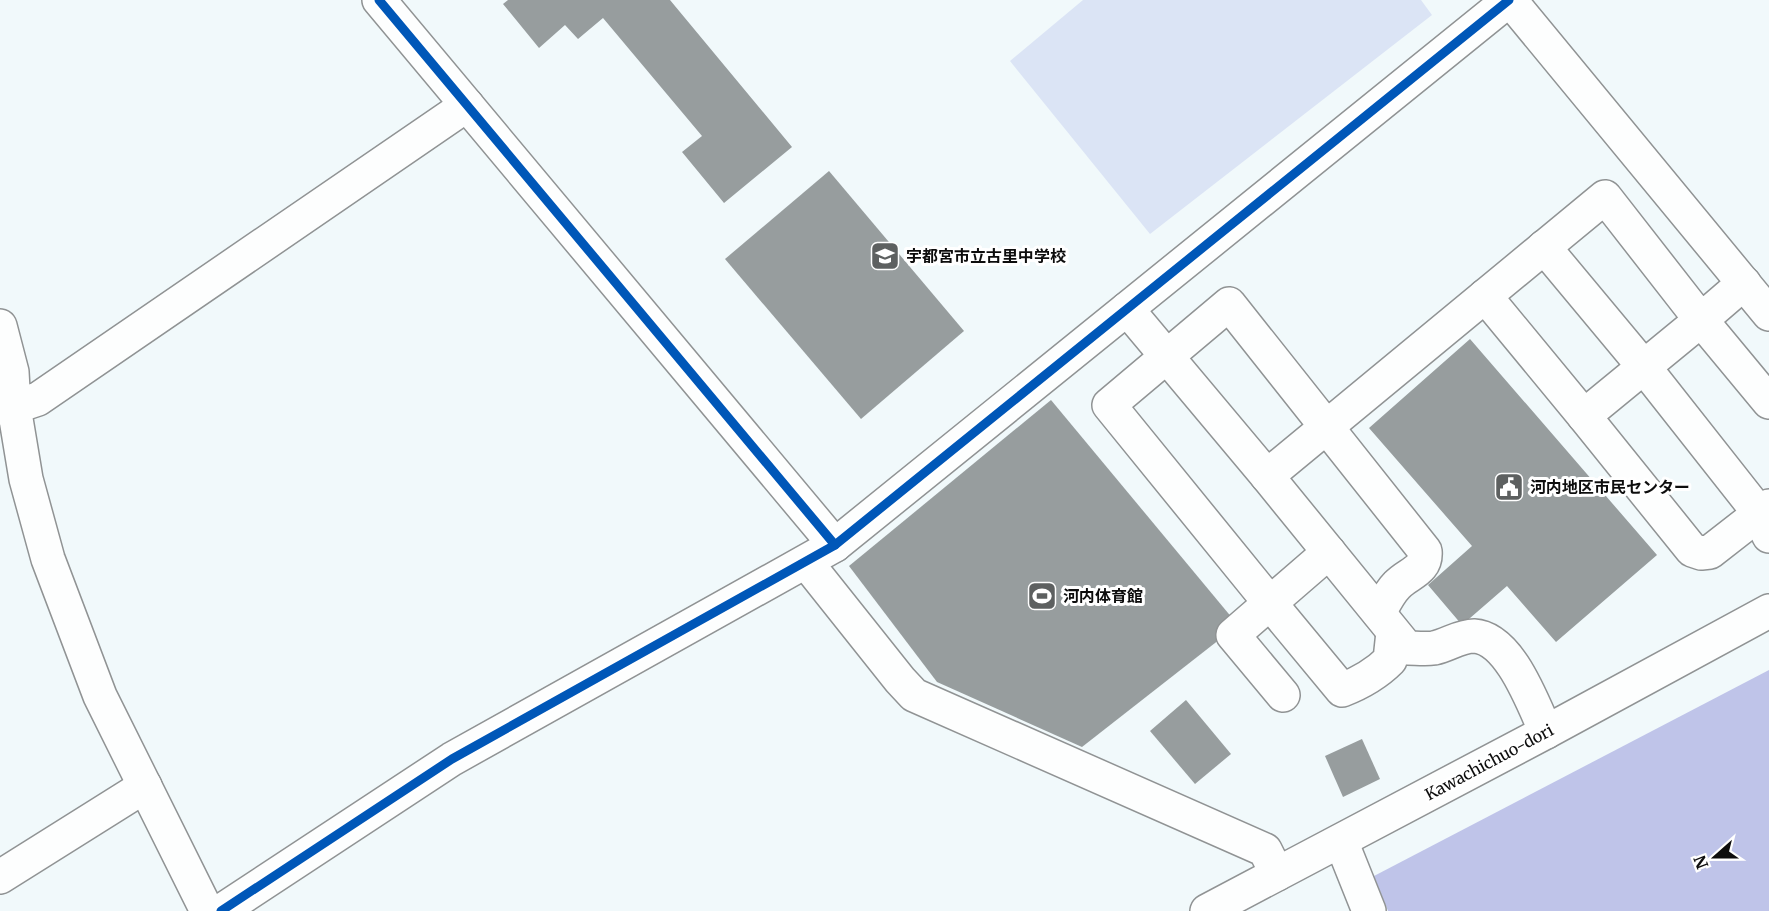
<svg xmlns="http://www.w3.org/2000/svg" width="1769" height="911" viewBox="0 0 1769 911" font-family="Merriweather,'Noto Sans JP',serif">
	<rect width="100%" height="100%" fill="#f1f9fb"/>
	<path fill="#bfc4e9" d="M 1769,670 L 1769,911 L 1388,911 L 1374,876 Z"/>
	<path fill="#dbe4f5" d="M 1083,0 L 1421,0 L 1432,15 L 1150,234 L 1010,61 Z"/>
	<g fill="#979d9e">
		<path d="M 508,0 L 670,0 L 792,147 L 724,203 L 682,152 L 702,136 L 603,18 L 578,39 L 565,25 L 539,48 L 503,4 Z"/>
		<path d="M 829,171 L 964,331 L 861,419 L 725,259 Z"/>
		<path d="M 1470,339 L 1657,555 L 1556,642 L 1507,586 L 1462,625 L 1428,585 L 1472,546 L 1369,428 Z"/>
		<path d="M 1051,400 L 1238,625 L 1082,747 L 937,682 L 849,566 Z"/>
		<path d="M 1186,700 L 1231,754 L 1195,784 L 1150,731 Z"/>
		<path d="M 1362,739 L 1380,779 L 1343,797 L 1325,756 Z"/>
	</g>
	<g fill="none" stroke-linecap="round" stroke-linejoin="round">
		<g stroke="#909394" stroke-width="36">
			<g id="minor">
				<path d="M 379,0 L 835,545"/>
				<path d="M 1510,0 L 1769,314"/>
				<path d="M 1544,247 L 1644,367 L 1756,509 L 1769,536"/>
				<path d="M 1485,296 L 1584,416 L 1692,550 L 1701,553 L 1710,552 L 1769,506"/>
				<path d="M 1127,309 L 1267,476 L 1407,648 C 1415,648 1426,649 1434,648 C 1448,645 1460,636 1474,636 C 1510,638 1533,704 1546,732"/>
				<path d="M 0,326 L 12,372 L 14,407 L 26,479 L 48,559 L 100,696 L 207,911"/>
				<path d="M 0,408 L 14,407 L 38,399 L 467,105"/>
				<path d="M 1584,416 L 1701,320 L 1769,402"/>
				<path d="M 1267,476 L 1605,197 L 1701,320 L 1744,283"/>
				<path d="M 1329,552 L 1270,603 L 1109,405 L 1229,304 L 1425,551 C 1427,571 1408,573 1397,585 C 1389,593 1384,604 1379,613"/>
				<path d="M 806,562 L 900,680 L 914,695 L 1265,850 L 1277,874"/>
				<path d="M 1283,695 L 1233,635 L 1270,603 L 1342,690 C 1360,683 1376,674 1390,660 L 1393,632"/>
				<path d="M 1341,841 L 1369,911"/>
				<path d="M 0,877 L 145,786"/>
				<path d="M 221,911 L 452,759 L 835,545 L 1509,0"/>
				<path d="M 1207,911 L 1546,732 L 1769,611"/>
			</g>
		</g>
		<use href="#minor" stroke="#fdfefe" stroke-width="33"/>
		<g stroke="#fff" stroke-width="13">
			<g id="cycleway">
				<path d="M 379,0 L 835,545"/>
				<path d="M 221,911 L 452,759 L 835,545 L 1509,0"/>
			</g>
		</g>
		<use href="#cycleway" stroke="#0057b8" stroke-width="9"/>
	</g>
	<defs>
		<g id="school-square" transform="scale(1.5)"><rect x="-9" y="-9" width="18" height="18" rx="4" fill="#5d6060" stroke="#fff"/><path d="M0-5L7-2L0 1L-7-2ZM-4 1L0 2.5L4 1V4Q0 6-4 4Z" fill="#fff"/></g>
		<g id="civic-square" transform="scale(1.5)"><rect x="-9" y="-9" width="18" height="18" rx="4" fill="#5d6060" stroke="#fff"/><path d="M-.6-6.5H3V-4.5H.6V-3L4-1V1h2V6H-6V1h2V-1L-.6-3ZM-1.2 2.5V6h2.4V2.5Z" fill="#fff"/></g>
		<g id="stadium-square" transform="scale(1.5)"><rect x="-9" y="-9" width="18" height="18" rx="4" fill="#5d6060" stroke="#fff"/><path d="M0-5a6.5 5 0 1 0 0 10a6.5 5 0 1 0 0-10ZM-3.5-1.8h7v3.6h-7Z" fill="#fff"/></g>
	</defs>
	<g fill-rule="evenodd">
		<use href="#school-square" x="885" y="256"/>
		<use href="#civic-square" x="1509" y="487"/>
		<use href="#stadium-square" x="1042" y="596"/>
	</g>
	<g text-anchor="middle" stroke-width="6" stroke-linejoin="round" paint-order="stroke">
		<g font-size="16" font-weight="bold" fill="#0d0d0d" stroke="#fff" text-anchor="start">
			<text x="906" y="262">宇都宮市立古里中学校</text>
			<text x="1530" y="493">河内地区市民センター</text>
			<text x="1063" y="602">河内体育館</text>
		</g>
		<g font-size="16" fill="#0d0d0d" stroke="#fff">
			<text transform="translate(1489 762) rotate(-28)" y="6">Kawachichuo-dori</text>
		</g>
	</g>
	<g transform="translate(1715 857) rotate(249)" stroke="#ffffff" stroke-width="4.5" paint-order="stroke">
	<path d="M0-4.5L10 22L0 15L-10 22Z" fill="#0d0d0d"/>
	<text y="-9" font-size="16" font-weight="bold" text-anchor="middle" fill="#0d0d0d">N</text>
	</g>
</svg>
